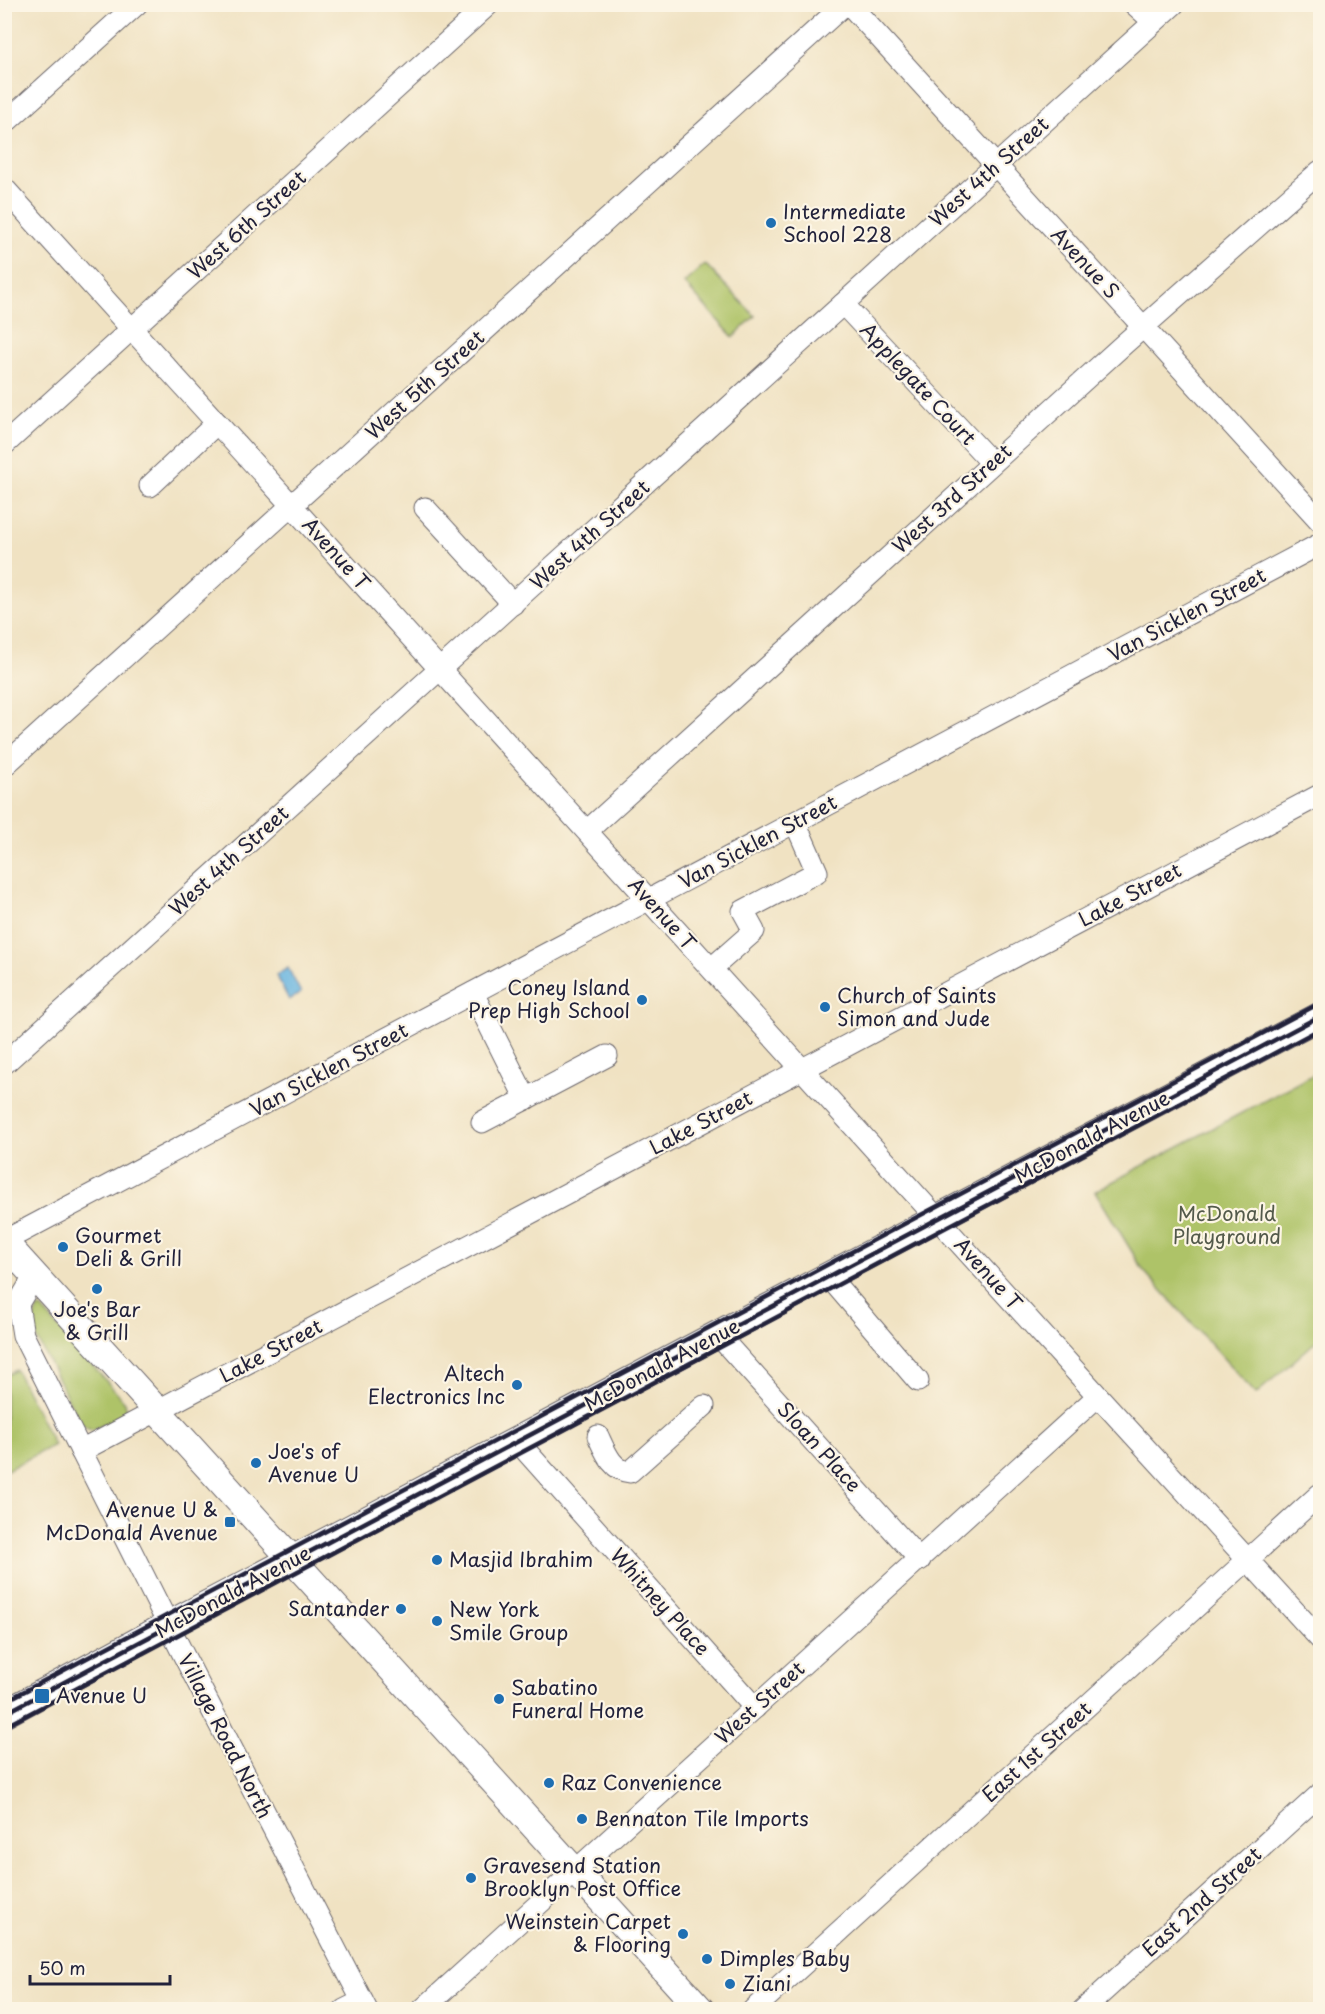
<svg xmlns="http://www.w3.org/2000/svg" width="1325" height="2014" viewBox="0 0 1325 2014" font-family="'Playpen Sans',sans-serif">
	<rect width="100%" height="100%" fill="#fcf5e5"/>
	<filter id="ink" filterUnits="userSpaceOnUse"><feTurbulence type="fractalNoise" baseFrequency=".0167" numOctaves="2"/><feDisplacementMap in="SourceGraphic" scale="12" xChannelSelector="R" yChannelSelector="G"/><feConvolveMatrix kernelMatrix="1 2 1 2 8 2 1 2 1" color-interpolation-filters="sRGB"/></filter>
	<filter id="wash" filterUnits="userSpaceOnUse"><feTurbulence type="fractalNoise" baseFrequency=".008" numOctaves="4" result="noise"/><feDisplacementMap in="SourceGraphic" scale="24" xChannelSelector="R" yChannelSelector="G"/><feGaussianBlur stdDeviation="1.35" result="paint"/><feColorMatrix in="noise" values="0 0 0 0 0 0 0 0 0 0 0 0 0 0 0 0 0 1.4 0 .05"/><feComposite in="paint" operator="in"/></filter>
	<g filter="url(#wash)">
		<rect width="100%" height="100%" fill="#f0e2c2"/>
		<g fill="#aec368" stroke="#687252" stroke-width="1.5">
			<path d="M 705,264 L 755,316 L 733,337 L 684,283 Z"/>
			<path d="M 1320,1071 L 1320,1338 L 1256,1394 L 1143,1270 L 1095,1191 Z"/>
			<path d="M 41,1308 L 125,1402 L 127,1411 L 125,1415 L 92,1430 L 81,1424 L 35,1335 L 33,1329 L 37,1309 Z"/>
			<path d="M 16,1370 L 54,1445 L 5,1471 L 5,1376 Z"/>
		</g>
		<path fill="#66b4e0" stroke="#446b8e" stroke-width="1.5" d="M 288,968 L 301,993 L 289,1000 L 276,975 Z"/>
	</g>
	<g filter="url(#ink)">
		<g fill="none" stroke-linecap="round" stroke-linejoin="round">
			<g stroke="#6a656a" stroke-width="23">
				<g id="minor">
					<path d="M 849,4 L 1320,521"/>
					<path d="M 1134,4 L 1154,22"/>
					<path d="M 4,124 L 137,4"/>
					<path d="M 4,188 L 1098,1396 L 1320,1639"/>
					<path d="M 843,304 L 992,463"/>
					<path d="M 4,445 L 489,4"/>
					<path d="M 150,486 L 217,423"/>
					<path d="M 425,508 L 513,604"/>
					<path d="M 4,766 L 845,4"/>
					<path d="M 587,831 L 1124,344 L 1320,171"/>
					<path d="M 712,968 L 754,931 L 743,911 L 817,872 L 795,822"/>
					<path d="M 473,993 L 526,1099"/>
					<path d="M 4,1064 L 1174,4"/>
					<path d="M 482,1122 L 607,1056"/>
					<path d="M 4,1241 L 1320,544"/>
					<path d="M 35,1275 L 18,1304 L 23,1335 L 184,1656 L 367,2010"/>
					<path d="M 829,1277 L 918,1381"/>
					<path d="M 718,1335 L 920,1560"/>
					<path d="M 598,1436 C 605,1451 612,1471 630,1472 L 704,1406"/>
					<path d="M 518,1442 L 755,1708"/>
					<path d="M 81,1451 L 1320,795"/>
					<path d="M 344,2010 L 362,2001"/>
					<path d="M 422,2010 L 1098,1396"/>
					<path d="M 753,2010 L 1320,1494"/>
					<path d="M 1083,2010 L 1320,1794"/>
				</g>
			</g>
			<g stroke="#6a656a" stroke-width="29">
				<g id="major">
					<path d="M 4,1242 L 701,2010"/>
					<path d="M 4,1714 L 168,1625 L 1320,1016"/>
				</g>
			</g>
			<use href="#minor" stroke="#fff" stroke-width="21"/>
			<use href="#major" stroke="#fff" stroke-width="27"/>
			<g stroke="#22223b" stroke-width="4.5">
				<path d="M 4,9 L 9,4"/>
				<path d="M 4,1702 L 1320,1003"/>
				<path d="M 4,1714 L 1320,1016"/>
				<path d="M 4,1727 L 1320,1029"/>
			</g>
		</g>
	</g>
	<g fill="#1f6fb2" stroke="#fcf5e5" stroke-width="2">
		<circle cx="771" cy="223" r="6"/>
		<circle cx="642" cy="1000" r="6"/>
		<circle cx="825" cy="1007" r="6"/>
		<circle cx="63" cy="1247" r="6"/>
		<circle cx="97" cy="1289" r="6"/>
		<circle cx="517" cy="1385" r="6"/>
		<circle cx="256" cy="1463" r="6"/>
		<rect x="224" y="1516" width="12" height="12" rx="3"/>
		<circle cx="437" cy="1560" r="6"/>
		<circle cx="401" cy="1609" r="6"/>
		<circle cx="437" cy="1621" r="6"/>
		<rect x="34" y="1688" width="16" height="16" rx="3"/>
		<circle cx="499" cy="1699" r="6"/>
		<circle cx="549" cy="1783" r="6"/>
		<circle cx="582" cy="1819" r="6"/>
		<circle cx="471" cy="1878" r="6"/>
		<circle cx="683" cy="1934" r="6"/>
		<circle cx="707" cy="1959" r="6"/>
		<circle cx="730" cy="1984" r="6"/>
	</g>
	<g text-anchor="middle" stroke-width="4.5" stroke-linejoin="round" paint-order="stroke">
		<g font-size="20" fill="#22223b" stroke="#fcf5e5">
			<text transform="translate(989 172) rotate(-42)" y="7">West 4th Street</text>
			<text transform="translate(247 225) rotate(-42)" y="7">West 6th Street</text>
			<text transform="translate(1085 263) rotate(47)" y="7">Avenue S</text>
			<text transform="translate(918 384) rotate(47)" y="7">Applegate Court</text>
			<text transform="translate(425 385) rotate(-42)" y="7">West 5th Street</text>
			<text transform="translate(952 499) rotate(-42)" y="7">West 3rd Street</text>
			<text transform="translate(590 535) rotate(-42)" y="7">West 4th Street</text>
			<text transform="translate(336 554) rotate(48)" y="7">Avenue T</text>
			<text transform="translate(1187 615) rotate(-28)" y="7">Van Sicklen Street</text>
			<text transform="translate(758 842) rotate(-28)" y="7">Van Sicklen Street</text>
			<text transform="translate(229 861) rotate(-42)" y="7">West 4th Street</text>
			<text transform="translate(1130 895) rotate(-28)" y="7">Lake Street</text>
			<text transform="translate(662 914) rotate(48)" y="7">Avenue T</text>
			<text transform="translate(329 1070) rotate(-28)" y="7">Van Sicklen Street</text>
			<text transform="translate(701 1123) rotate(-28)" y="7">Lake Street</text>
			<text transform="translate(1092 1137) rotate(-28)" y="7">McDonald Avenue</text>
			<text transform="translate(988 1274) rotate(48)" y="7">Avenue T</text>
			<text transform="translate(271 1351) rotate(-28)" y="7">Lake Street</text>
			<text transform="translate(662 1365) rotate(-28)" y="7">McDonald Avenue</text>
			<text transform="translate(819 1447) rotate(48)" y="7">Sloan Place</text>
			<text transform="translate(233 1592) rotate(-28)" y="7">McDonald Avenue</text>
			<text transform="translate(660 1602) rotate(48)" y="7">Whitney Place</text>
			<text transform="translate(760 1703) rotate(-42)" y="7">West Street</text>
			<text transform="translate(225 1736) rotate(63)" y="7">Village Road North</text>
			<text transform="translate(1037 1752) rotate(-42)" y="7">East 1st Street</text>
			<text transform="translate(1202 1902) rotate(-42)" y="7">East 2nd Street</text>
		</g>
		<g font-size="20" fill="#22223b" stroke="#fcf5e5" text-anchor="start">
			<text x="783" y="219">Intermediate<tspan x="783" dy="23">School 228</tspan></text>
			<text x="630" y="995" text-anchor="end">Coney Island<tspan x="630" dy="23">Prep High School</tspan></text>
			<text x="837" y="1003">Church of Saints<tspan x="837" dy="23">Simon and Jude</tspan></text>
			<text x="75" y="1243">Gourmet<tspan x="75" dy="23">Deli &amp; Grill</tspan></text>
			<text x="97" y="1317" text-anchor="middle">Joe's Bar<tspan x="97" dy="23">&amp; Grill</tspan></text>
			<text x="505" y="1381" text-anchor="end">Altech<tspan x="505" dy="23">Electronics Inc</tspan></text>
			<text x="268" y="1459">Joe's of<tspan x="268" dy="23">Avenue U</tspan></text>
			<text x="218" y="1517" text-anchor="end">Avenue U &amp;<tspan x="218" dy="23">McDonald Avenue</tspan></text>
			<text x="449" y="1567">Masjid Ibrahim</text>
			<text x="389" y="1616" text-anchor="end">Santander</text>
			<text x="449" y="1617">New York<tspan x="449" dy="23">Smile Group</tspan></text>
			<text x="511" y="1695">Sabatino<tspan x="511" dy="23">Funeral Home</tspan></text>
			<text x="56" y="1703">Avenue U</text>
			<text x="561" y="1790">Raz Convenience</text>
			<text x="594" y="1826">Bennaton Tile Imports</text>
			<text x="483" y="1873">Gravesend Station<tspan x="483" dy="23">Brooklyn Post Office</tspan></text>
			<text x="671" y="1929" text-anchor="end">Weinstein Carpet<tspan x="671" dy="23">&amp; Flooring</tspan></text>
			<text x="719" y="1966">Dimples Baby</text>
			<text x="742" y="1991">Ziani</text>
		</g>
		<g font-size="20" fill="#535a4b" stroke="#fcf5e5">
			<text x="1227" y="1221">McDonald<tspan x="1227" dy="23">Playground</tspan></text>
		</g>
	</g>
	<rect width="1325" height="2014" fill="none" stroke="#fcf5e5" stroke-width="24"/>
	<path d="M30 1975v9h140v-9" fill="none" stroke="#22223b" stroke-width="3"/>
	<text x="39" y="1975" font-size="18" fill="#22223b" stroke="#fcf5e5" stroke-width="4.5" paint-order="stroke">50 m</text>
</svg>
